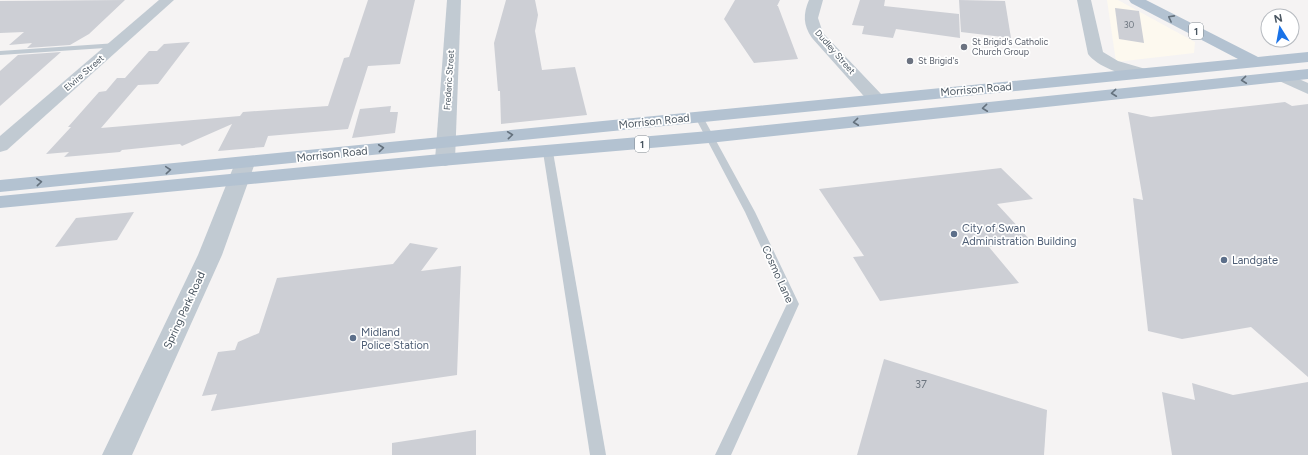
<svg xmlns="http://www.w3.org/2000/svg" width="1308" height="455" viewBox="0 0 1308 455" font-family="Figtree,sans-serif">
	<rect width="100%" height="100%" fill="#f5f3f3"/>
	<path fill="#fdf9ef" d="M 1107,0 L 1118,0 L 1195,42 L 1194,53 L 1116,62 Z"/>
	<g fill="#cdcfd5">
		<path d="M 125,0 L 89,34 L 70,45 L 27,48 L 32,43 L 9,45 L 24,32 L 0,33 L 0,1 Z"/>
		<path d="M 368,0 L 415,0 L 400,64 L 368,66 L 348,129 L 268,136 L 264,147 L 218,151 L 232,124 L 182,146 L 180,144 L 122,150 L 120,152 L 64,157 L 69,152 L 46,154 L 71,127 L 68,127 L 99,92 L 106,91 L 117,78 L 125,78 L 149,51 L 157,51 L 164,44 L 190,42 L 158,84 L 138,85 L 101,128 L 240,116 L 243,112 L 328,106 L 344,58 L 349,57 Z"/>
		<path d="M 506,0 L 535,0 L 538,15 L 535,31 L 542,70 L 575,67 L 587,115 L 501,124 L 500,91 L 498,91 L 494,43 Z"/>
		<path d="M 735,0 L 780,0 L 777,6 L 778,6 L 798,59 L 754,63 L 724,19 Z"/>
		<path d="M 860,0 L 885,0 L 884,6 L 959,14 L 960,38 L 896,29 L 893,38 L 862,34 L 864,26 L 852,25 Z"/>
		<path d="M 959,0 L 1005,1 L 1011,38 L 961,32 Z"/>
		<path d="M 1115,8 L 1139,11 L 1144,43 L 1119,39 Z"/>
		<path d="M 61,52 L 0,106 L 0,71 L 18,55 Z"/>
		<path d="M 1285,102 L 1292,106 L 1308,104 L 1308,377 L 1251,327 L 1182,339 L 1148,331 L 1133,198 L 1143,200 L 1128,112 L 1151,117 Z"/>
		<path d="M 391,106 L 390,112 L 398,112 L 395,133 L 352,138 L 360,109 Z"/>
		<path d="M 1001,168 L 1033,199 L 997,204 L 1032,242 L 989,247 L 1019,283 L 880,301 L 853,257 L 864,256 L 819,189 Z"/>
		<path d="M 134,212 L 117,240 L 55,247 L 76,218 Z"/>
		<path d="M 410,243 L 438,248 L 421,271 L 461,266 L 457,375 L 211,411 L 217,394 L 202,396 L 218,352 L 235,350 L 238,342 L 259,333 L 277,278 L 393,264 Z"/>
		<path d="M 884,359 L 1047,410 L 1044,455 L 857,455 Z"/>
		<path d="M 1308,382 L 1308,455 L 1172,455 L 1162,392 L 1195,400 L 1192,383 L 1233,395 Z"/>
		<path d="M 476,430 L 476,455 L 392,455 L 392,443 Z"/>
	</g>
	<g fill="none" stroke-linecap="round" stroke-linejoin="round">
		<g fill="#c1cad2" fill-rule="evenodd">
			<path d="M 117,43 L 121,45 L 120,47 L 0,55 L 0,51 Z"/>
			<path d="M 699,114 L 703,117 L 755,212 L 799,304 L 731,455 L 715,455 L 787,304 L 745,212 L 695,117 Z"/>
			<path d="M 548,149 L 553,152 L 606,455 L 590,455 L 543,152 Z"/>
		</g>
		<g fill="#c1cad2" fill-rule="evenodd">
			<path d="M 159,0 L 174,0 L 7,150 L 0,152 L 0,136 Z"/>
			<path d="M 447,0 L 461,0 L 455,160 L 452,164 L 445,166 L 438,164 L 435,160 Z"/>
			<path d="M 809,0 L 823,0 L 818,18 L 823,33 L 882,95 L 885,99 L 882,103 L 876,104 L 870,103 L 812,38 C 803,25 803,14 809,0 Z"/>
			<path d="M 1077,0 L 1091,0 L 1103,52 L 1118,61 L 1149,70 L 1151,73 L 1149,76 C 1133,80 1098,68 1088,54 Z"/>
			<path d="M 245,157 L 252,159 L 255,163 L 222,255 L 132,455 L 102,455 L 198,255 L 235,163 L 238,159 Z"/>
		</g>
		<path fill="#c1cad2" fill-rule="evenodd" d="M 1283,72 L 1308,83 L 1308,94 L 1277,80 L 1275,77 L 1277,74 Z"/>
		<g fill="#b3c2d1" fill-rule="evenodd">
			<path d="M 1129,0 L 1146,0 L 1258,57 L 1308,52 L 1308,62 L 0,192 L 0,180 L 1238,59 L 1131,3 Z"/>
			<path d="M 1308,69 L 1308,79 L 709,143 L 430,167 L 0,208 L 0,196 L 430,155 L 709,131 Z"/>
		</g>
	</g>
	<defs><path id="oneway-chevron" d="M-2-3.5L2.5 0L-2 3.5" fill="none" stroke-width="1.6" stroke-linecap="round" stroke-linejoin="round"/></defs>
	<g stroke="#64717d">
		<use href="#oneway-chevron" transform="translate(1171 18) rotate(-152)"/>
		<use href="#oneway-chevron" transform="translate(1244 80) rotate(174)"/>
		<use href="#oneway-chevron" transform="translate(1114 93) rotate(174)"/>
		<use href="#oneway-chevron" transform="translate(985 108) rotate(174)"/>
		<use href="#oneway-chevron" transform="translate(856 122) rotate(174)"/>
		<use href="#oneway-chevron" transform="translate(510 135) rotate(-6)"/>
		<use href="#oneway-chevron" transform="translate(381 148) rotate(-6)"/>
		<use href="#oneway-chevron" transform="translate(168 170) rotate(-5)"/>
		<use href="#oneway-chevron" transform="translate(39 182) rotate(-5)"/>
	</g>
	<g fill="#6b7280" stroke="#fff" stroke-width="1.5">
		<circle cx="964" cy="47" r="4"/>
		<circle cx="910" cy="61" r="4"/>
	</g>
	<g fill="#5c6f8a" stroke="#fff" stroke-width="1.5">
		<circle cx="954" cy="234" r="4"/>
		<circle cx="1224" cy="260" r="4"/>
		<circle cx="353" cy="338" r="4"/>
	</g>
	<g text-anchor="middle" stroke-width="3.5" stroke-linejoin="round" paint-order="stroke">
		<g font-size="9" fill="#6b747e">
			<text x="1129" y="28">30</text>
		</g>
		<g font-size="9" fill="#5b616d" stroke="#fff" text-anchor="start">
			<text x="972" y="45">St Brigid's Catholic<tspan x="972" dy="10">Church Group</tspan></text>
			<text x="918" y="64">St Brigid's</text>
		</g>
		<g font-size="9" fill="#4a5661" stroke="#fff">
			<text transform="translate(835 52) rotate(49)" y="3">Dudley Street</text>
			<text transform="translate(84 73) rotate(-41)" y="3">Elvire Street</text>
			<text transform="translate(449 80) rotate(-86)" y="3">Frederic Street</text>
		</g>
		<g fill="#fff" stroke="#808990" stroke-width="1">
			<rect x="1189" y="23" width="14" height="16" rx="3"/>
			<rect x="635" y="136" width="14" height="16" rx="3"/>
		</g>
		<g font-size="10" font-weight="bold" fill="#4a5661">
			<text x="1196" y="35">1</text>
			<text x="642" y="148">1</text>
		</g>
		<g font-size="11" fill="#4a5661" stroke="#fff">
			<text transform="translate(976 89) rotate(-5)" y="4">Morrison Road</text>
			<text transform="translate(654 121) rotate(-6)" y="4">Morrison Road</text>
			<text transform="translate(332 154) rotate(-6)" y="4">Morrison Road</text>
			<text transform="translate(778 274) rotate(66)" y="4">Cosmo Lane</text>
			<text transform="translate(184 310) rotate(-65)" y="4">Spring Park Road</text>
		</g>
		<g font-size="11" fill="#4e5e75" stroke="#fff" text-anchor="start">
			<text x="962" y="232">City of Swan<tspan x="962" dy="13">Administration Building</tspan></text>
			<text x="1232" y="264">Landgate</text>
			<text x="361" y="336">Midland<tspan x="361" dy="13">Police Station</tspan></text>
		</g>
		<g font-size="11" fill="#6b747e">
			<text x="921" y="388">37</text>
		</g>
	</g>
	<g transform="translate(1280 28) rotate(349)"><circle r="19" fill="#ffffff" stroke="#b7bbc0"/>
	<path d="M0-3L7 15L0 10L-7 15Z" fill="#1a73e8"/>
	<text y="-6" font-size="11" font-weight="bold" text-anchor="middle" fill="#4a5661">N</text>
	</g>
</svg>
